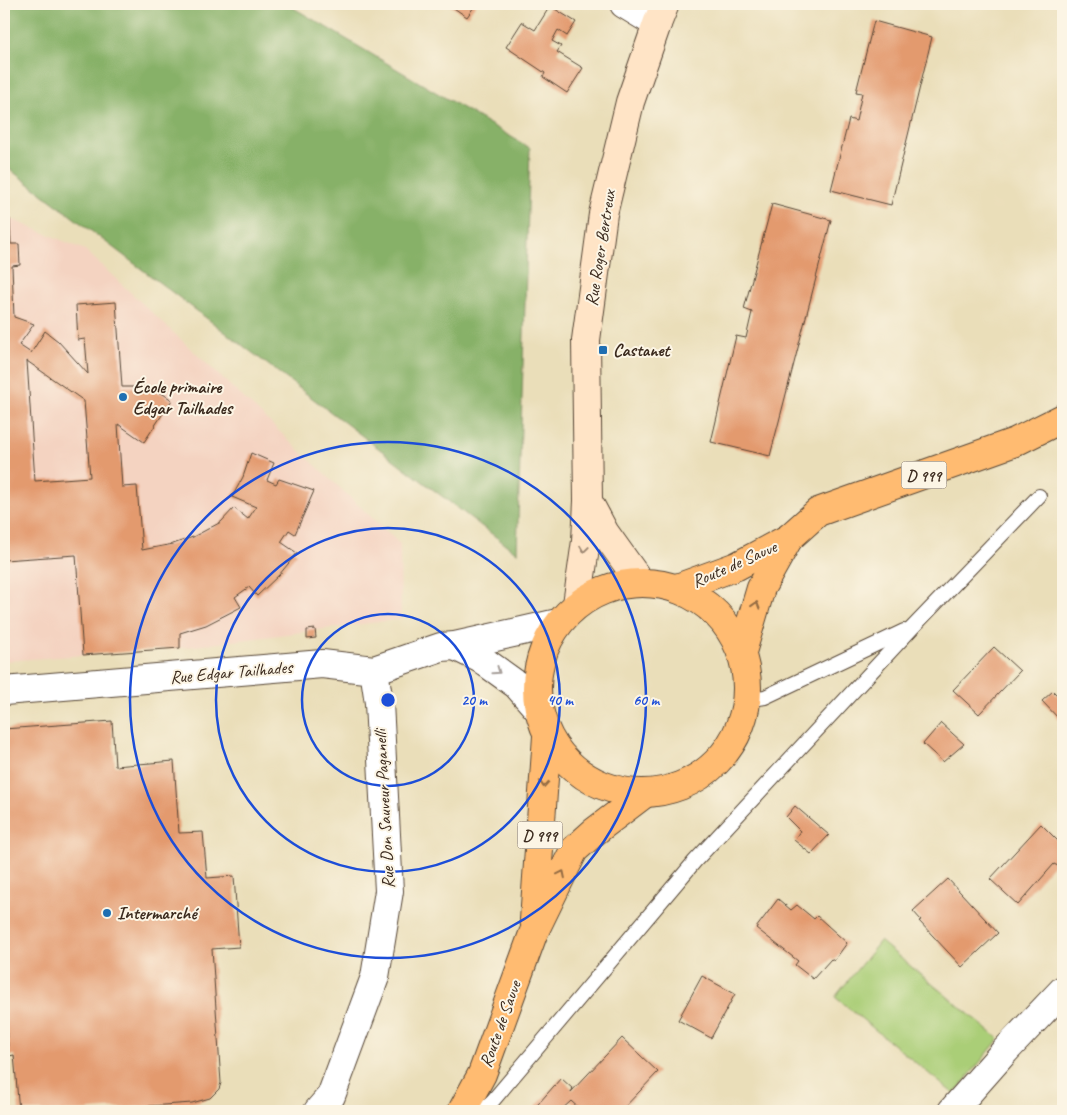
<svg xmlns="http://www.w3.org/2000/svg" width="1067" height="1115" viewBox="0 0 1067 1115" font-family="Caveat,sans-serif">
	<rect width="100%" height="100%" fill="#fcf5e5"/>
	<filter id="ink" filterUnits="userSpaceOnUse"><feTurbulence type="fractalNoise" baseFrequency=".02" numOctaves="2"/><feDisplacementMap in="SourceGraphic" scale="10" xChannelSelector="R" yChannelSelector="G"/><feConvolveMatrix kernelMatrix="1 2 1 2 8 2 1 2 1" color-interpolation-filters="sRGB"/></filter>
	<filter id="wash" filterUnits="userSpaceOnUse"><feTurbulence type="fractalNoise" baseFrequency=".0096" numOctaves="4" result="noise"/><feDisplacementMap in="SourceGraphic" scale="20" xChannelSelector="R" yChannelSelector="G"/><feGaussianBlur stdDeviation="1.12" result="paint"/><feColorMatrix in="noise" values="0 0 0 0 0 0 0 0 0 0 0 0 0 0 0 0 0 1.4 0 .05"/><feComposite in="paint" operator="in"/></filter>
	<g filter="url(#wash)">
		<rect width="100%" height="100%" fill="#eadeb9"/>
		<path fill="#f4d3c1" d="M 4,216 L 85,250 L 400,544 L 401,619 L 180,648 L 4,661 Z"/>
		<path fill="#aace77" stroke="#727c4a" d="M 880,941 L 999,1039 L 954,1094 L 835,997 Z"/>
		<path fill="#87b168" stroke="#616e43" d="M 4,4 L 287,4 L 530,148 L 517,553 L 4,165 Z"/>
		<g id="blocks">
			<g fill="#e39a6e" fill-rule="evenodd">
				<path d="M 448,4 L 476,4 L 467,17 Z"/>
				<path d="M 550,6 L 576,22 L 567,36 L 558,30 L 552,41 L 561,46 L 557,52 L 583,68 L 567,93 L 543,77 L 545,73 L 506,47 L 522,22 L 535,30 Z"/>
				<path d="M 874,21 L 932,37 L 891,205 L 831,190 L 849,119 L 856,121 L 862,93 L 856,92 Z"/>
				<path d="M 772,204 L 831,220 L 770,456 L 711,442 L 736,336 L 746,338 L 752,312 L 744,309 Z"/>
				<path d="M 4,216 L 10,219 L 11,244 L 19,244 L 20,265 L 12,266 L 14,317 L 34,324 L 19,345 L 31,353 L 45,331 L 58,341 L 88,374 L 85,339 L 78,340 L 76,305 L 116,302 L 122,387 L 143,387 L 163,394 L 172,400 L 144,442 L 118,424 L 122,487 L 137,486 L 142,550 L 173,544 L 193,537 L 221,522 L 234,508 L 248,519 L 256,507 L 232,497 L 243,477 L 251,453 L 274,463 L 267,480 L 276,484 L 279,479 L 314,491 L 295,534 L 289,530 L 281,542 L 297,553 L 279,575 L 257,596 L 249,587 L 235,597 L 241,607 L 206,625 L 180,633 L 180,648 L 83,655 L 76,555 L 4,560 ZM 27,361 L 84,401 L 90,477 L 35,481 Z"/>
				<path d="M 315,629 L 316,638 L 307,639 L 307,630 Z"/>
				<path d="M 994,647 L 1020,671 L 979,714 L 953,690 Z"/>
				<path d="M 1053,691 L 1061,699 L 1063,696 L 1063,717 L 1060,720 L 1042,701 Z"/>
				<path d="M 112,721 L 115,766 L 174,761 L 179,833 L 203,832 L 207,878 L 234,876 L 239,947 L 212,949 L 221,1083 L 219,1089 L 210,1098 L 192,1103 L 79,1111 L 19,1111 L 14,1055 L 9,1056 L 4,1006 L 4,729 Z"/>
				<path d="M 941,723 L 964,744 L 943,762 L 923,744 Z"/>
				<path d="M 795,806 L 829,835 L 811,854 L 794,840 L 800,831 L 786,817 Z"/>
				<path d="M 1041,824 L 1063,846 L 1063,861 L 1058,866 L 1054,864 L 1018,905 L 990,879 Z"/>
				<path d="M 948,879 L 998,933 L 962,967 L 919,921 L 921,920 L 913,911 Z"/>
				<path d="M 778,899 L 791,910 L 797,905 L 814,919 L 817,916 L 847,943 L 834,961 L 831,959 L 813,979 L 795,965 L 798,961 L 756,928 Z"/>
				<path d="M 702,976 L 735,994 L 711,1038 L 678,1020 Z"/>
				<path d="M 622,1038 L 658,1072 L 621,1111 L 582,1111 L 571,1101 L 560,1111 L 532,1111 L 561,1078 L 573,1089 L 570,1093 Z"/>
			</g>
		</g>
	</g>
	<g filter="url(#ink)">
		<use href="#blocks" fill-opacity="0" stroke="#554535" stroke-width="1"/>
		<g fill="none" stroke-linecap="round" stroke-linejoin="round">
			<g stroke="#554535" stroke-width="16">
				<g id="lane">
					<path d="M 746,700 L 765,697 L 904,631"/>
					<path d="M 484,1111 L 695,861 L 912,628 L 1039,496"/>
				</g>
			</g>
			<g stroke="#554535" stroke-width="30">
				<g id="street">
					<path d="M 624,4 L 657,24"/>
					<path d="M 455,646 L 481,659 L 517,685 L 538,709"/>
					<path d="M 4,691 L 322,664 L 374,670 L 441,647 L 455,646 L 558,623"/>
					<path d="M 318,1111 L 331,1096 L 375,977 L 389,891 L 379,703 L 374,670"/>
					<path d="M 952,1111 L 1005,1051 L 1063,990"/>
				</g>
			</g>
			<g stroke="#554535" stroke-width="30">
				<g id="secondary">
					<path d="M 588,501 L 605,533 L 640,582"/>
					<path d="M 577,604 L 586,541 L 588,501 L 586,340 L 603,214 L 630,102 L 657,24 L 665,4"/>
				</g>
			</g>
			<g stroke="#554535" stroke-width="30">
				<g id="primary">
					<circle cx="642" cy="688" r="105"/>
					<path d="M 677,588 L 737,566 L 789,538 L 818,512 L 1015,442 L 1063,418"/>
					<path d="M 742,652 L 761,588 L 789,538"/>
					<path d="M 534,920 L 547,736"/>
					<path d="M 462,1111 L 482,1074 L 533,934 L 574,850 L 594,832 L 644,794"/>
				</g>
			</g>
			<use href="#lane" stroke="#fff" stroke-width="14"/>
			<use href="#street" stroke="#fff" stroke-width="28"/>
			<use href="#secondary" stroke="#ffe4c6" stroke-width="28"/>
			<use href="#primary" stroke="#ffbb71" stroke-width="28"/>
		</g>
		<defs><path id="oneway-chevron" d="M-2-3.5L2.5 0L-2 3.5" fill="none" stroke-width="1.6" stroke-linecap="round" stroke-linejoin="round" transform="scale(1.25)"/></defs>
		<use stroke="#9d8772" href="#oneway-chevron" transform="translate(584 549) rotate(98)"/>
		<g stroke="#936b43">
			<use href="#oneway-chevron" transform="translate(756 605) rotate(-73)"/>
			<use href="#oneway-chevron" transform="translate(544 784) rotate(94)"/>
			<use href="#oneway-chevron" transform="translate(562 874) rotate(-64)"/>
		</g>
		<use stroke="#a79f9a" href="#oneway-chevron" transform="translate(497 671) rotate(35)"/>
	</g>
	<g fill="none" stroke="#1d4ed8" stroke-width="2.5">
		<circle cx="388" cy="700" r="86"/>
		<circle cx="388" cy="700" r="172"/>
		<circle cx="388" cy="700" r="258"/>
	</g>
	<g fill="#1f6fb2" stroke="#fcf5e5" stroke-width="2">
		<rect x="598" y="345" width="10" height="10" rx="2.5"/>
		<circle cx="123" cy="397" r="5"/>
		<circle cx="107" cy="913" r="5"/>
	</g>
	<g text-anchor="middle" stroke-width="4" stroke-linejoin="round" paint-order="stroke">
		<g fill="#fcf5e5" stroke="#75675a" stroke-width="1">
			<rect x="901.5" y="461.5" width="45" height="27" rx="4"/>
			<rect x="517.5" y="821.5" width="45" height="27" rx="4"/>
		</g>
		<g font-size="16" font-weight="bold" fill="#3b2a1e">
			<text x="924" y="481">D 999</text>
			<text x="540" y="841">D 999</text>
		</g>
		<g font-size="18" fill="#3b2a1e" stroke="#fcf5e5">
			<text transform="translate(600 248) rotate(-81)" y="6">Rue Roger Bertreux</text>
			<text transform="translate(734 564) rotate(-24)" y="6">Route de Sauve</text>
			<text transform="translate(231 672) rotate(-5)" y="6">Rue Edgar Tailhades</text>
			<text transform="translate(384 809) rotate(-93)" y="6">Rue Don Sauveur Paganelli</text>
			<text transform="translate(500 1024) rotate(-70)" y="6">Route de Sauve</text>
		</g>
		<g font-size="18" font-weight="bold" fill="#3b2a1e" stroke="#fcf5e5" text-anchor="start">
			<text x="613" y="356">Castanet</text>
			<text x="133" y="393">École primaire<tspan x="133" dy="21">Edgar Tailhades</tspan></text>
			<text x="117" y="919">Intermarché</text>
		</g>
	</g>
	<circle cx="388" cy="700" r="8" fill="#1d4ed8" stroke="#fcf5e5" stroke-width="2.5"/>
	<g font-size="15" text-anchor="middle" font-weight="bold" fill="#1d4ed8" stroke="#fcf5e5" stroke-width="4" stroke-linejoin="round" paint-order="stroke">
		<text x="474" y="705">20 m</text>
		<text x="560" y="705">40 m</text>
		<text x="646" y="705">60 m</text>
	</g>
	<rect width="1067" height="1115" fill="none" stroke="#fcf5e5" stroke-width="20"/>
</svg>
